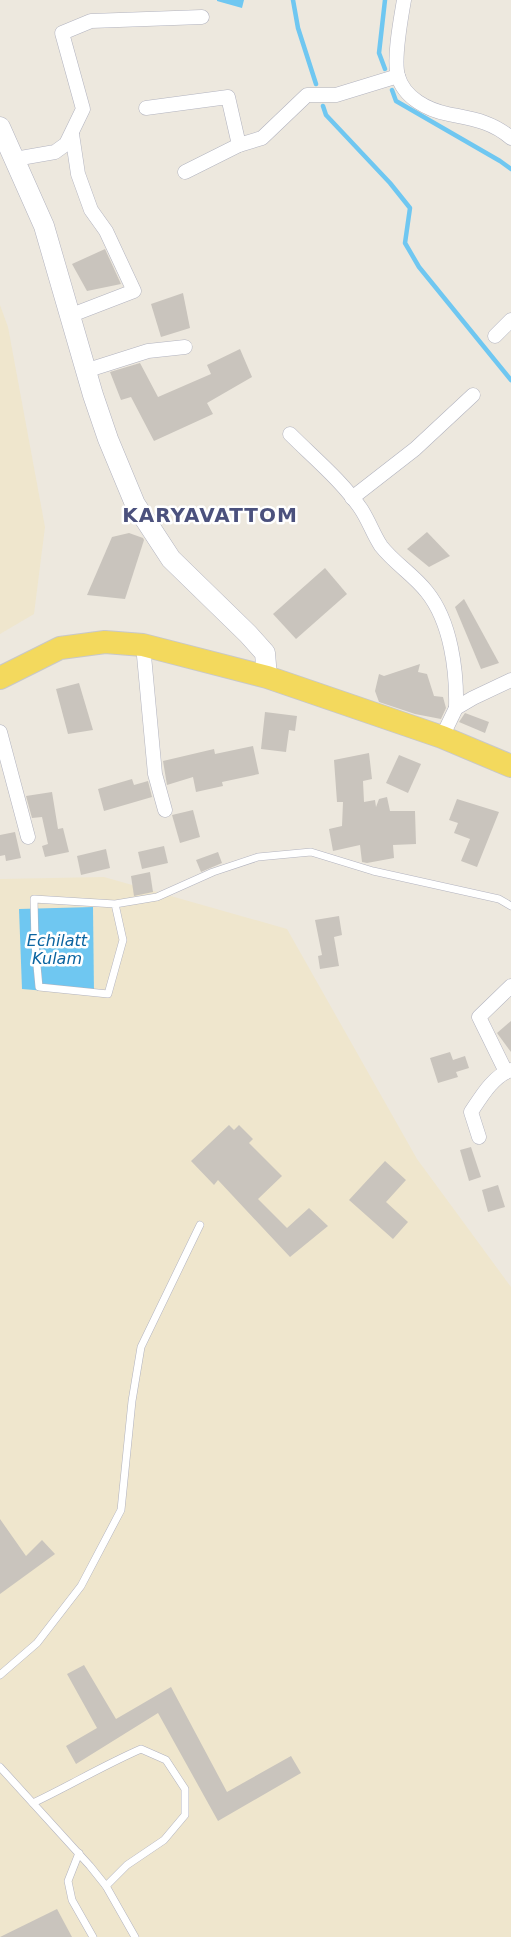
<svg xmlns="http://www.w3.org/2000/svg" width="511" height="1937" viewBox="0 0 511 1937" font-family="'DejaVu Sans',sans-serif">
	<rect width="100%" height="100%" fill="#ede8de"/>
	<g fill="#efe6cd">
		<path d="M 0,305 L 8,327 L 45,527 L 34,614 L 0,634 Z"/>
		<path d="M 104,877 L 287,929 L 417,1159 L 511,1287 L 511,1937 L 0,1937 L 0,879 Z"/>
	</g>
	<g fill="#6fc7f1">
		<path d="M 217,0 L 244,0 L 242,8 L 217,1 Z"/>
		<path d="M 93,907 L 94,995 L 22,989 L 19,909 Z"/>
	</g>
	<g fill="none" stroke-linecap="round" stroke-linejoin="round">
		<g stroke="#6fc7f1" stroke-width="4.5">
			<path d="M 293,0 L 298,28 L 316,84"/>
			<path d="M 385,69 L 379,53 L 385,0"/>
			<path d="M 392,90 L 396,101 L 500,161 L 511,169"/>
			<path d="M 323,106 L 326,115 L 390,183 L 410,208 L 405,243 L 419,267 L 511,380"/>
		</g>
	</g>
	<g fill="#c9c4bd">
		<path d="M 105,249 L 121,284 L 87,291 L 72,264 Z"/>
		<path d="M 183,293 L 190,328 L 161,337 L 151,304 Z"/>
		<path d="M 240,349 L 252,377 L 207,403 L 213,414 L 154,441 L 131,397 L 121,400 L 110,372 L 140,363 L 158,397 L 211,374 L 207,365 Z"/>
		<path d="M 427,532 L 450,556 L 429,567 L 407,549 Z"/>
		<path d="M 129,533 L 143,538 L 144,540 L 125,599 L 87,595 L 112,537 Z"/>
		<path d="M 325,568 L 347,594 L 296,639 L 273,614 Z"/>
		<path d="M 464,599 L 499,663 L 481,669 L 455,607 Z"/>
		<path d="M 420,664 L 418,672 L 427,674 L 434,696 L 443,697 L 446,708 L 441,719 L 415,714 L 379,702 L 375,691 L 379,674 L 384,676 Z"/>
		<path d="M 79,683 L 93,730 L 68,734 L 56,689 Z"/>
		<path d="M 265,712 L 297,716 L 295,731 L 289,730 L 286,752 L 261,749 Z"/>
		<path d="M 465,713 L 489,722 L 485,733 L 459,722 Z"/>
		<path d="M 253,746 L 259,774 L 222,782 L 223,786 L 196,792 L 193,777 L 167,785 L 163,761 L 214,749 L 215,754 Z"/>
		<path d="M 369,753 L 372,779 L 363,781 L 364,802 L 375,800 L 376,807 L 379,799 L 387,797 L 390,811 L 415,811 L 416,844 L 393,845 L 394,858 L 367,863 L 362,862 L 360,845 L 333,851 L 329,829 L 342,826 L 343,802 L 337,802 L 334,760 Z"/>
		<path d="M 399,755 L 421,764 L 408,793 L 386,783 Z"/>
		<path d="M 132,779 L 134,785 L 148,781 L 152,797 L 104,811 L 98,789 Z"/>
		<path d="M 52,792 L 58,829 L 63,828 L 69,852 L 45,857 L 42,846 L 48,844 L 42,817 L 32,818 L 26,796 Z"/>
		<path d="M 457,799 L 499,812 L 477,867 L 461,861 L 470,839 L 454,833 L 458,823 L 449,820 Z"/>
		<path d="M 193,810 L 200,837 L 180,843 L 172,815 Z"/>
		<path d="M 15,832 L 21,858 L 6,861 L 5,855 L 0,856 L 0,835 Z"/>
		<path d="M 164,846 L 168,863 L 142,869 L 138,852 Z"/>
		<path d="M 106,849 L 110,868 L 81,875 L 77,856 Z"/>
		<path d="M 218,852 L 222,863 L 201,872 L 196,860 Z"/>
		<path d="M 150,872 L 153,892 L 134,896 L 131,876 Z"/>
		<path d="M 339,916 L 342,935 L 334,937 L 339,966 L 320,969 L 318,956 L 322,955 L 315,920 Z"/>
		<path d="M 511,1021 L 511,1052 L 497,1033 Z"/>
		<path d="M 450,1052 L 453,1060 L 465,1056 L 469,1068 L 456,1072 L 458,1077 L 438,1083 L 430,1058 Z"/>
		<path d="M 229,1125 L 234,1130 L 239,1125 L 253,1139 L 249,1143 L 282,1176 L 258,1199 L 287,1228 L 309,1208 L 328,1226 L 290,1257 L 218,1180 L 214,1185 L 191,1161 Z"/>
		<path d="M 471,1147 L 481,1177 L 469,1181 L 460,1150 Z"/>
		<path d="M 385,1161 L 406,1180 L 386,1202 L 408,1222 L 393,1239 L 349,1200 Z"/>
		<path d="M 498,1185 L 505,1207 L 488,1212 L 482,1190 Z"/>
		<path d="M 0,1519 L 26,1556 L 42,1540 L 55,1554 L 0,1594 Z"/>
		<path d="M 84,1665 L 116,1719 L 171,1687 L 227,1792 L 291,1756 L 301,1773 L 218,1821 L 158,1713 L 76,1764 L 66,1746 L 97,1728 L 67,1674 Z"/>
		<path d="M 57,1909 L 72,1937 L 0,1937 Z"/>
	</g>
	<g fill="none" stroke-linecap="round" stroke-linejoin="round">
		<g stroke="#b2b3bf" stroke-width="8">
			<g id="service">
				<path d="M 115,904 L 123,940 L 108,994 L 39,987 L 35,944 L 34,899 L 115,904 L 157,897 L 213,872 L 258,857 L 311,852 L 373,871 L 499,899 L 511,906"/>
				<path d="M 0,1675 L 37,1643 L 81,1586 L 121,1510 L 132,1401 L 141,1347 L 200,1225"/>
				<path d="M 0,1767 L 90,1866 L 106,1886 L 135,1937"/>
				<path d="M 33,1803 C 69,1786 104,1765 141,1749 L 166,1760 L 185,1789 L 185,1815 L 164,1840 L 127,1865 L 106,1886"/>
				<path d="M 79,1853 L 68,1881 L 72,1900 L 93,1937"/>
			</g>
		</g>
		<g stroke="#b2b3bf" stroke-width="15">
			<g id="minor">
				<path d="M 404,0 C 401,18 393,59 398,76 C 404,98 428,110 448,114 C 472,119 491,121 511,138"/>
				<path d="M 146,108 L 228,97 L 239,145"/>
				<path d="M 15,159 L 55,152 L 66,144 L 83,109 L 62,33 L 91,21 L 202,17"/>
				<path d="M 185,172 L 239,145 L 262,138 L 307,95 L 336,95 L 398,76"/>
				<path d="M 69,316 L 134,291 L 106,231 L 91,210 L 78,174 L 72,134"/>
				<path d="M 495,336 L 511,320"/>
				<path d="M 85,371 L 148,351 L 185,347"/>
				<path d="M 290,434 C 314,458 342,481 361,509 C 369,521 373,534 381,546 C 394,563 414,575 427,592 C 451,622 457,671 456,708"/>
				<path d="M 352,498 L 415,449 L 473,395"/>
				<path d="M 143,645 L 155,774 L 165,810"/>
				<path d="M 0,732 L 28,837"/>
				<path d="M 442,737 L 456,708 L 473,698 L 511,680"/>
				<path d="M 506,1072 L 479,1017 L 511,986"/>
				<path d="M 479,1137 L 471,1112 C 481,1097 493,1076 511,1070"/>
			</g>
		</g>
		<g stroke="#b2b3bf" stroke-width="21">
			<path id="secondary" d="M 0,127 L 44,226 L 93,395 L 108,439 L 135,504 L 171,559 L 248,634 L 265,653 L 267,677"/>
		</g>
		<g stroke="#c8c8c8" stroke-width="24">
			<path id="primary" d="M 0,678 L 60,648 L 105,642 L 143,645 L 267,677 L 442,737 L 511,766"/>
		</g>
		<use href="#service" stroke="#fff" stroke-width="7"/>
		<use href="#minor" stroke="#fff" stroke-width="14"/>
		<use href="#secondary" stroke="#fff" stroke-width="20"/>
		<use href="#primary" stroke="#f3d95d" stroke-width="22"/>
	</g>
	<g text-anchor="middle" stroke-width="5" stroke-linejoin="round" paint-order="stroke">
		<g font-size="16" font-style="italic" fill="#0b64a0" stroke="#fff">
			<text x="57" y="946">Echilatt<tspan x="57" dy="18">Kulam</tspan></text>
		</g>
		<g font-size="20" font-weight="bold" letter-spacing="1" fill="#4b517d" stroke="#fff">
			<text x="210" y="522">KARYAVATTOM</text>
		</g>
	</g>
</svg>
